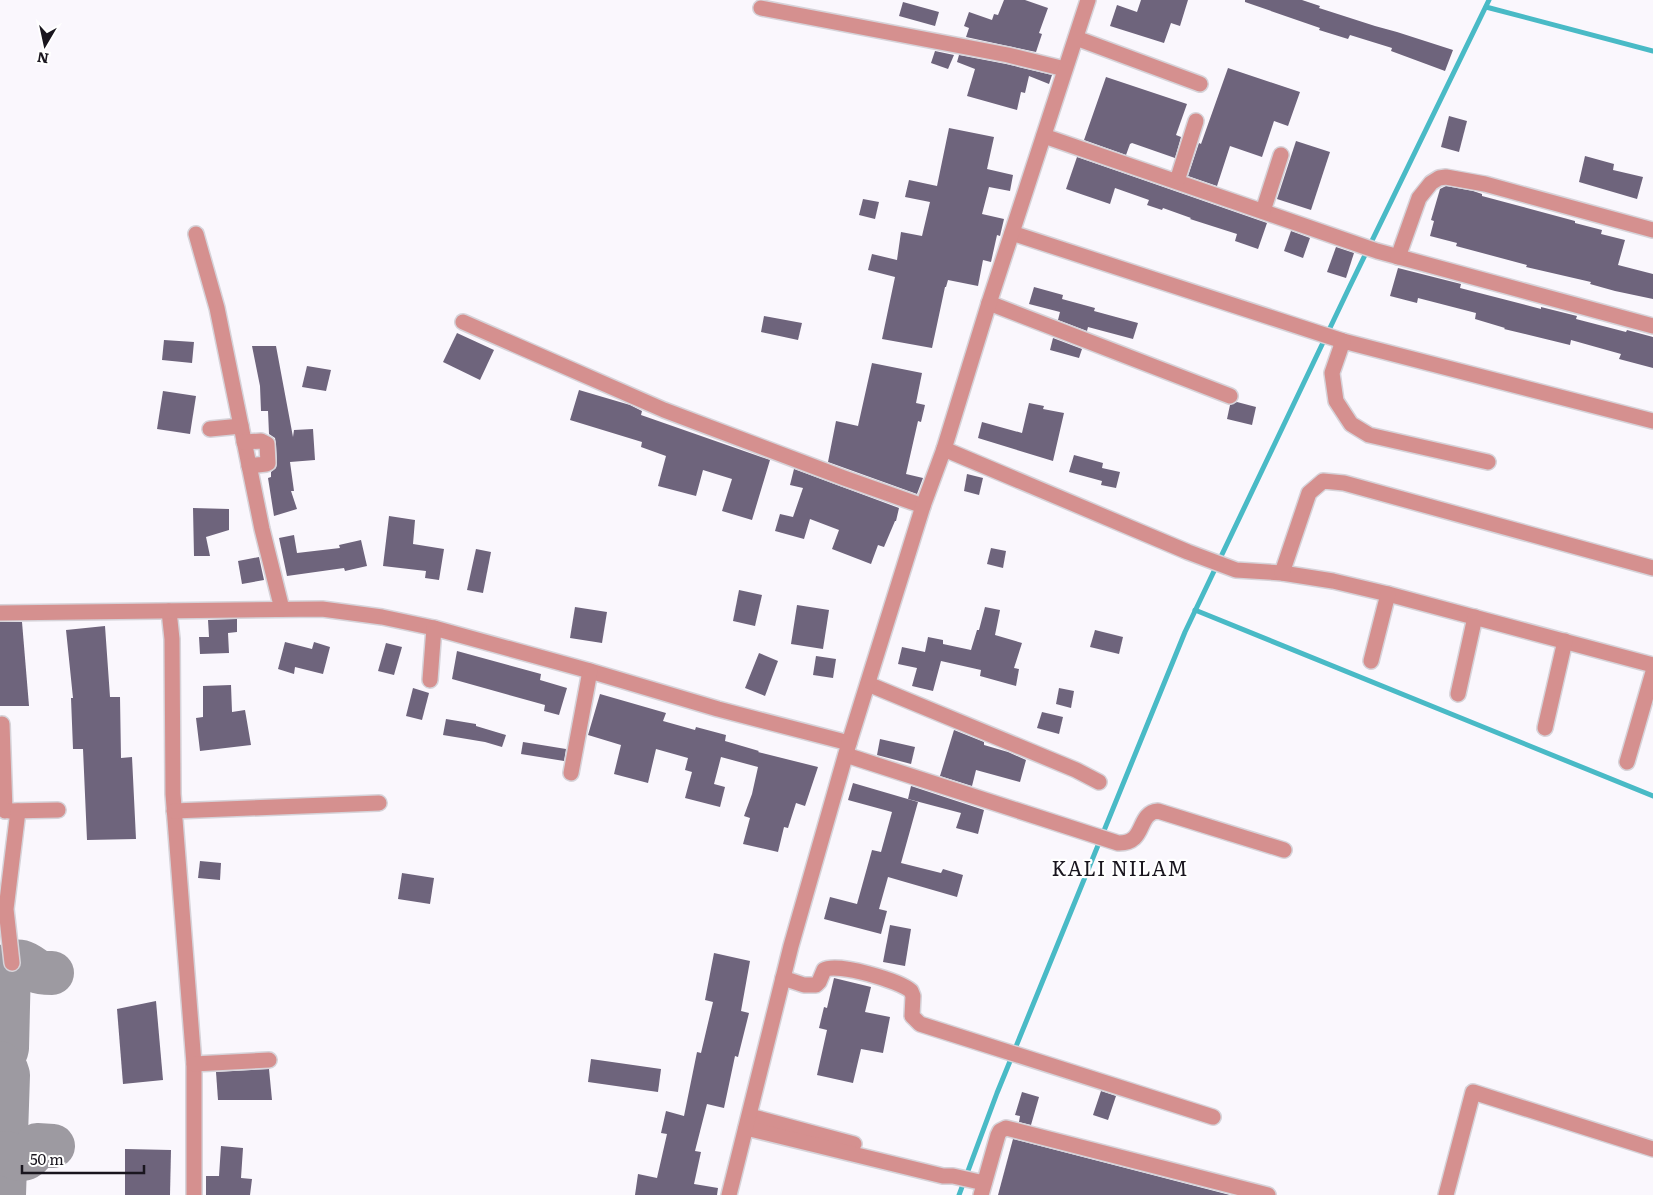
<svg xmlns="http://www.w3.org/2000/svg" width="1653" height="1195" viewBox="0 0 1653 1195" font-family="Literata,serif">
	<rect width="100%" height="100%" fill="#faf7fd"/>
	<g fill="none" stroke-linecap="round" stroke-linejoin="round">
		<g stroke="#49bac6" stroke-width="5">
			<path d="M 1486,7 L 1653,51"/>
			<path d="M 1195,610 L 1653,796"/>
			<path d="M 959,1195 L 997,1093 L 1185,632 L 1349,288 L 1489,0"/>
		</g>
		<g stroke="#9d9aa1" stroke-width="44">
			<path d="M 0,1058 L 6,1052 L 7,1048 L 9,966 C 19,956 28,965 37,971 C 41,973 48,973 52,973"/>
			<path d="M 0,1063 L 6,1069 L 8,1075 L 4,1195"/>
			<path d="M 6,1153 C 21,1163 29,1161 37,1145 L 53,1146"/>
		</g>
	</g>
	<g fill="#6e647c">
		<path d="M 1004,0 L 1025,0 L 1048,8 L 1039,33 L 1042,34 L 1036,52 L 966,37 L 969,28 L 964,26 L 969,12 L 992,20 L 994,14 L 998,15 Z"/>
		<path d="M 1141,0 L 1188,0 L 1180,26 L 1171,23 L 1164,43 L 1110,26 L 1117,5 L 1137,12 Z"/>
		<path d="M 1245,0 L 1302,0 L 1320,6 L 1319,8 L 1375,26 L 1397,32 L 1453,50 L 1445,71 L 1391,51 L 1392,48 L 1350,35 L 1348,39 L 1319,30 L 1320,28 L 1245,2 Z"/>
		<path d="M 903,2 L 939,12 L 935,26 L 899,16 Z"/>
		<path d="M 935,51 L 954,55 L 948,69 L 931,63 Z"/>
		<path d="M 959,55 L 1006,64 L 1052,75 L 1049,84 L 1029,76 L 1025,93 L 1021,92 L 1017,110 L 967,96 L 975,69 L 957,62 Z"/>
		<path d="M 1228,68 L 1300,92 L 1288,126 L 1274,121 L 1262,157 L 1230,146 L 1217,186 L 1188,176 L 1199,143 L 1201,144 Z"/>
		<path d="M 1106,77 L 1187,104 L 1176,135 L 1181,137 L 1175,158 L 1132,143 L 1130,144 L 1126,155 L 1084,140 Z"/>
		<path d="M 1449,116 L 1467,121 L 1459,152 L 1441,147 Z"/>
		<path d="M 949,128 L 994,137 L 987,169 L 1013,175 L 1010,191 L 989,187 L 982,214 L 1004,219 L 1000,236 L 997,235 L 991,262 L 983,260 L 978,286 L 948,280 L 946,287 L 945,287 L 932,348 L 882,339 L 895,277 L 868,270 L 872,254 L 897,260 L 901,232 L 922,236 L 930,202 L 905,197 L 909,180 L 937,186 Z"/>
		<path d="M 1296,141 L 1330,152 L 1311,210 L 1277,199 Z"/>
		<path d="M 1585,156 L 1614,164 L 1613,170 L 1643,177 L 1637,199 L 1579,182 Z"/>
		<path d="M 1077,157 L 1267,223 L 1258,249 L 1235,241 L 1237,234 L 1190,219 L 1191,218 L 1163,208 L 1162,210 L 1147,205 L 1149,200 L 1115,188 L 1110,204 L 1066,189 Z"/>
		<path d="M 1446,186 L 1473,191 L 1482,194 L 1482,196 L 1575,221 L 1575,223 L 1602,230 L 1601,234 L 1625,240 L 1618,265 L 1653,274 L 1653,299 L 1615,291 L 1590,284 L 1591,282 L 1526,267 L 1527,265 L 1456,246 L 1457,243 L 1430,236 L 1434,221 L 1431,220 L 1440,189 Z"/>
		<path d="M 863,199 L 879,202 L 875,219 L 859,215 Z"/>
		<path d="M 1291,231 L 1310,238 L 1303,258 L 1284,251 Z"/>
		<path d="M 1336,247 L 1354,253 L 1346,278 L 1327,272 Z"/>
		<path d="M 1398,268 L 1461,284 L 1460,288 L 1541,309 L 1541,307 L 1577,316 L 1576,319 L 1626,332 L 1627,330 L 1653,337 L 1653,368 L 1619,359 L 1621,354 L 1571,340 L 1570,345 L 1504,329 L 1505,328 L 1475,319 L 1476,313 L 1418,298 L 1417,303 L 1390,296 Z"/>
		<path d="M 1034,287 L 1063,295 L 1062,299 L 1095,308 L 1094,311 L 1138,323 L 1133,339 L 1088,327 L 1087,331 L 1058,320 L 1060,312 L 1029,304 Z"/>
		<path d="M 764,316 L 802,323 L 798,340 L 761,332 Z"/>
		<path d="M 457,333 L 494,350 L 480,380 L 443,362 Z"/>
		<path d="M 1053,338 L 1082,349 L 1079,358 L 1050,350 Z"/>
		<path d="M 164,340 L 194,342 L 192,363 L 162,360 Z"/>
		<path d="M 252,346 L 276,346 L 293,437 L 294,430 L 313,429 L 315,460 L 290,462 L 294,491 L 291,491 L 297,509 L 274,516 L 268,478 L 271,477 L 271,472 L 276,468 L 277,463 L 276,444 L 275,438 L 269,434 L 268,411 L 261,411 L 260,386 Z"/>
		<path d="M 872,363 L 922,373 L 916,403 L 925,405 L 921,422 L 918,421 L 906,474 L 923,478 L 917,494 L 828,462 L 836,421 L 858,426 Z"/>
		<path d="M 307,366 L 331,370 L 326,391 L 302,387 Z"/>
		<path d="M 579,390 L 630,405 L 642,411 L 641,415 L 770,460 L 752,520 L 722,511 L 732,479 L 703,470 L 696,496 L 658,486 L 666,456 L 641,447 L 642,442 L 570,420 Z"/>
		<path d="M 163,391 L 196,396 L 190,434 L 157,429 Z"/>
		<path d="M 1237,402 L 1256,407 L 1252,425 L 1227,419 L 1230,405 Z"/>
		<path d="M 1029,403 L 1044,406 L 1043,409 L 1064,413 L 1053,461 L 978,438 L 982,422 L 1022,433 Z"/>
		<path d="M 1074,455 L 1103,463 L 1102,468 L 1120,472 L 1116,488 L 1101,485 L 1102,481 L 1069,472 Z"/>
		<path d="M 794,469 L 899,508 L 896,521 L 895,521 L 884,547 L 878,545 L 871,564 L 832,549 L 839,530 L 810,519 L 804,539 L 775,531 L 780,514 L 793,517 L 803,488 L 790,485 Z"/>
		<path d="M 967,474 L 983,478 L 979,495 L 964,491 Z"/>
		<path d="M 193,508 L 229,509 L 229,530 L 206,537 L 210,556 L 194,556 Z"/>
		<path d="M 389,516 L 415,520 L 413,544 L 444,549 L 439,580 L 425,578 L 426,571 L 383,566 Z"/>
		<path d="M 294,535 L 297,553 L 340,548 L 339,545 L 361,540 L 367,566 L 345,571 L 344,568 L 287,576 L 279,538 Z"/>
		<path d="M 991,548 L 1006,551 L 1003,568 L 987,564 Z"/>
		<path d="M 476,549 L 491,552 L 483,593 L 467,590 Z"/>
		<path d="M 259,557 L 264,580 L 242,584 L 238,561 Z"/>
		<path d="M 739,590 L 762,595 L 755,626 L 733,621 Z"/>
		<path d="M 797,605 L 829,610 L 823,649 L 791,644 Z"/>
		<path d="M 575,607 L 607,612 L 602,643 L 570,638 Z"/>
		<path d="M 985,607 L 1000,610 L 995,635 L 1022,643 L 1014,668 L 1019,669 L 1016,686 L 980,676 L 981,670 L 941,661 L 933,691 L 912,686 L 917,668 L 898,664 L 902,647 L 925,652 L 928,637 L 943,640 L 943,644 L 971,650 L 977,630 L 979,630 Z"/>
		<path d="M 237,619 L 237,632 L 228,633 L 229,653 L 200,654 L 199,637 L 209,637 L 208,620 Z"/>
		<path d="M 0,622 L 22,622 L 29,706 L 0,706 Z"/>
		<path d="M 105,626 L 110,697 L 120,697 L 121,758 L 132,757 L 136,839 L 87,840 L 83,749 L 73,749 L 71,698 L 73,698 L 66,630 Z"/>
		<path d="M 1095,630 L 1123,637 L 1119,654 L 1090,647 Z"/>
		<path d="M 285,642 L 312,649 L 314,642 L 330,647 L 323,674 L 295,667 L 294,674 L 278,669 Z"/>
		<path d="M 386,643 L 402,647 L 394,675 L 378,671 Z"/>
		<path d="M 457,651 L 541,674 L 540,680 L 567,688 L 559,715 L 544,711 L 545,705 L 452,679 Z"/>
		<path d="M 759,653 L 778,661 L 765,696 L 745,688 Z"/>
		<path d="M 816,656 L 836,659 L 833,678 L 813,675 Z"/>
		<path d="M 231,685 L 232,712 L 245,710 L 251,745 L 200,751 L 196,718 L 203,717 L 203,686 Z"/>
		<path d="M 413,688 L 429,693 L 422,720 L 406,716 Z"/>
		<path d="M 1059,688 L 1074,691 L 1071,708 L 1056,704 Z"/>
		<path d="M 600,694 L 666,713 L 663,721 L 695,730 L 696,727 L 726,735 L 725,741 L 759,751 L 758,752 L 818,767 L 805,806 L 796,803 L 788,828 L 784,827 L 778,852 L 743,844 L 750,818 L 744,816 L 752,794 L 758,767 L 721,757 L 714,784 L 725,787 L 720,807 L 685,798 L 692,772 L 685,770 L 688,758 L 656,749 L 648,783 L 614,774 L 621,745 L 588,735 Z"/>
		<path d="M 1042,712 L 1063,717 L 1059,734 L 1037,728 Z"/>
		<path d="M 446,719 L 476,724 L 476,726 L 506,735 L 502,747 L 485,742 L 443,735 Z"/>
		<path d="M 954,730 L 984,742 L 984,745 L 1008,752 L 1026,760 L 1020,782 L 976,770 L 972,786 L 940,776 Z"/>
		<path d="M 880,739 L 915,747 L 911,764 L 877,755 Z"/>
		<path d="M 523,742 L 566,749 L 564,761 L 521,754 Z"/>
		<path d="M 853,783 L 918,802 L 901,863 L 941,873 L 943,869 L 963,875 L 957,897 L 888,877 L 879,909 L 887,911 L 881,934 L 824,919 L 830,897 L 857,904 L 872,850 L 881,852 L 892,812 L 848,800 Z"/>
		<path d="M 911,786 L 984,810 L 978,834 L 956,828 L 961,813 L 908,799 Z"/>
		<path d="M 200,861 L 221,863 L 220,880 L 198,878 Z"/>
		<path d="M 402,873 L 434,878 L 430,904 L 398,899 Z"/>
		<path d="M 890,925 L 911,929 L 905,966 L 883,962 Z"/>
		<path d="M 714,953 L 750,961 L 741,1011 L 749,1013 L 738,1057 L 735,1056 L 724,1108 L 707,1104 L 695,1151 L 701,1152 L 694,1184 L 718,1188 L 717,1195 L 635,1195 L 638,1174 L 657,1178 L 667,1134 L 661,1133 L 666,1111 L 684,1116 L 697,1052 L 701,1053 L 713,1002 L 705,1000 Z"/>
		<path d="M 834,978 L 871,987 L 865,1012 L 890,1017 L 883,1053 L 861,1049 L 853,1083 L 817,1075 L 827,1030 L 819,1028 L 824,1007 L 827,1008 Z"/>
		<path d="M 156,1001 L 163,1080 L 123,1084 L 117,1009 Z"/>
		<path d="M 591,1059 L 661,1069 L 658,1092 L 588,1082 Z"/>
		<path d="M 269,1069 L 272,1100 L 218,1100 L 216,1072 Z"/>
		<path d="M 1101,1091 L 1116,1096 L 1108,1120 L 1093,1115 Z"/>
		<path d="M 1022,1092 L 1039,1097 L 1031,1125 L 1019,1122 L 1020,1116 L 1015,1115 Z"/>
		<path d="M 1013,1139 L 1230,1195 L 998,1195 Z"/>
		<path d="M 221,1146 L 243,1148 L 241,1178 L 252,1179 L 250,1195 L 206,1195 L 206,1176 L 219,1176 Z"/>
		<path d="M 125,1149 L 171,1150 L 170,1195 L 125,1195 Z"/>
	</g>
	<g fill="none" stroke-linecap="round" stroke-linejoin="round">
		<g stroke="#d6d3d9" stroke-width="18">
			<g id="minor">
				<path d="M 761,8 L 1008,55 L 1065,69"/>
				<path d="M 1076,38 L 1200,84"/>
				<path d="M 1044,136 L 1377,251 L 1653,326"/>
				<path d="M 1177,181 L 1196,121"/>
				<path d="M 1263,211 L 1281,155"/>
				<path d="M 1012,233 L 1343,341 L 1653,421"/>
				<path d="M 196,234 L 217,308 L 262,529 L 282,609"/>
				<path d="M 1398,257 L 1419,198 L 1431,183 L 1439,178 L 1446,177 L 1485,184 L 1653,230"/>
				<path d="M 989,303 L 1230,396"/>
				<path d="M 463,322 L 664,410 L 844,478 L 923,506"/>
				<path d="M 1343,341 L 1332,373 L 1336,401 L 1351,424 L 1369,435 L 1488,462"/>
				<path d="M 210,429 L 241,426"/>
				<path d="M 244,442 L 261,441 L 267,444 L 268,463 L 266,464 L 249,466"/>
				<path d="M 944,449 L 1188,552 L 1236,570 L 1282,573 L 1333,581 L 1388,594 L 1653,665"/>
				<path d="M 1282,573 L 1309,493 L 1323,481 L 1344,483 L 1653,568"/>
				<path d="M 169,611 L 172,639 L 173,794 L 194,1064 L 194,1195"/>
				<path d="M 0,613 L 322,609 L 382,617 L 434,628 L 590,671 L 718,709 L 849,743"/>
				<path d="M 1371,661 L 1388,594"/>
				<path d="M 430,680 L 434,628"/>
				<path d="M 868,684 L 1076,770 L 1099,782"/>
				<path d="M 1458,694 L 1475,617"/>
				<path d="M 2,724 L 5,811"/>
				<path d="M 1545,728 L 1565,641"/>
				<path d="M 846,755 L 1118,843 C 1147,844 1136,813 1158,811 L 1284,850"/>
				<path d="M 1627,762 L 1653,672"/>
				<path d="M 571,773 L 590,671"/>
				<path d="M 9,811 L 58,810"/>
				<path d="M 174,811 L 379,803"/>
				<path d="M 12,963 L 6,909 L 18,811"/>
				<path d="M 783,978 L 804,985 L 816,985 L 819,982 L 824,970 C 837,962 900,981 911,991 L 913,996 L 912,1016 L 920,1024 L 1213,1117"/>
				<path d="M 194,1064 L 269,1060"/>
				<path d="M 750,1116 L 854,1144"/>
				<path d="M 746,1128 L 943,1176 L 953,1176 L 984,1183"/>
				<path d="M 729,1195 L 791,946 L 849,743 L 923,506 L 944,449 L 989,303 L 1088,0"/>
				<path d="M 981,1195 L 998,1135 L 1000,1131 L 1006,1128 L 1268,1195"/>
				<path d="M 1446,1195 L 1473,1092 L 1653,1149"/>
			</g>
		</g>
		<use href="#minor" stroke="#d5908f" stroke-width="15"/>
	</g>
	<g text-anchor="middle" stroke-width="4.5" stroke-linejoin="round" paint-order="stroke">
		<g font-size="20" letter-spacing="1" fill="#19151e" stroke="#fff">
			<text x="1120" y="876">KALI NILAM</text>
		</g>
	</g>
	<g transform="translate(45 45) rotate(189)" stroke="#ffffff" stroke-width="4" paint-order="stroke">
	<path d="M0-4L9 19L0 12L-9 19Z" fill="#19151e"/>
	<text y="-8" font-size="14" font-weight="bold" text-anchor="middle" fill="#19151e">N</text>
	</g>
	<path d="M22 1165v8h122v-8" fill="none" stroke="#19151e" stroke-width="2.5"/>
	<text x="30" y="1165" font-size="15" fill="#19151e" stroke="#ffffff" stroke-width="4" paint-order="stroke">50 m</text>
</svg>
